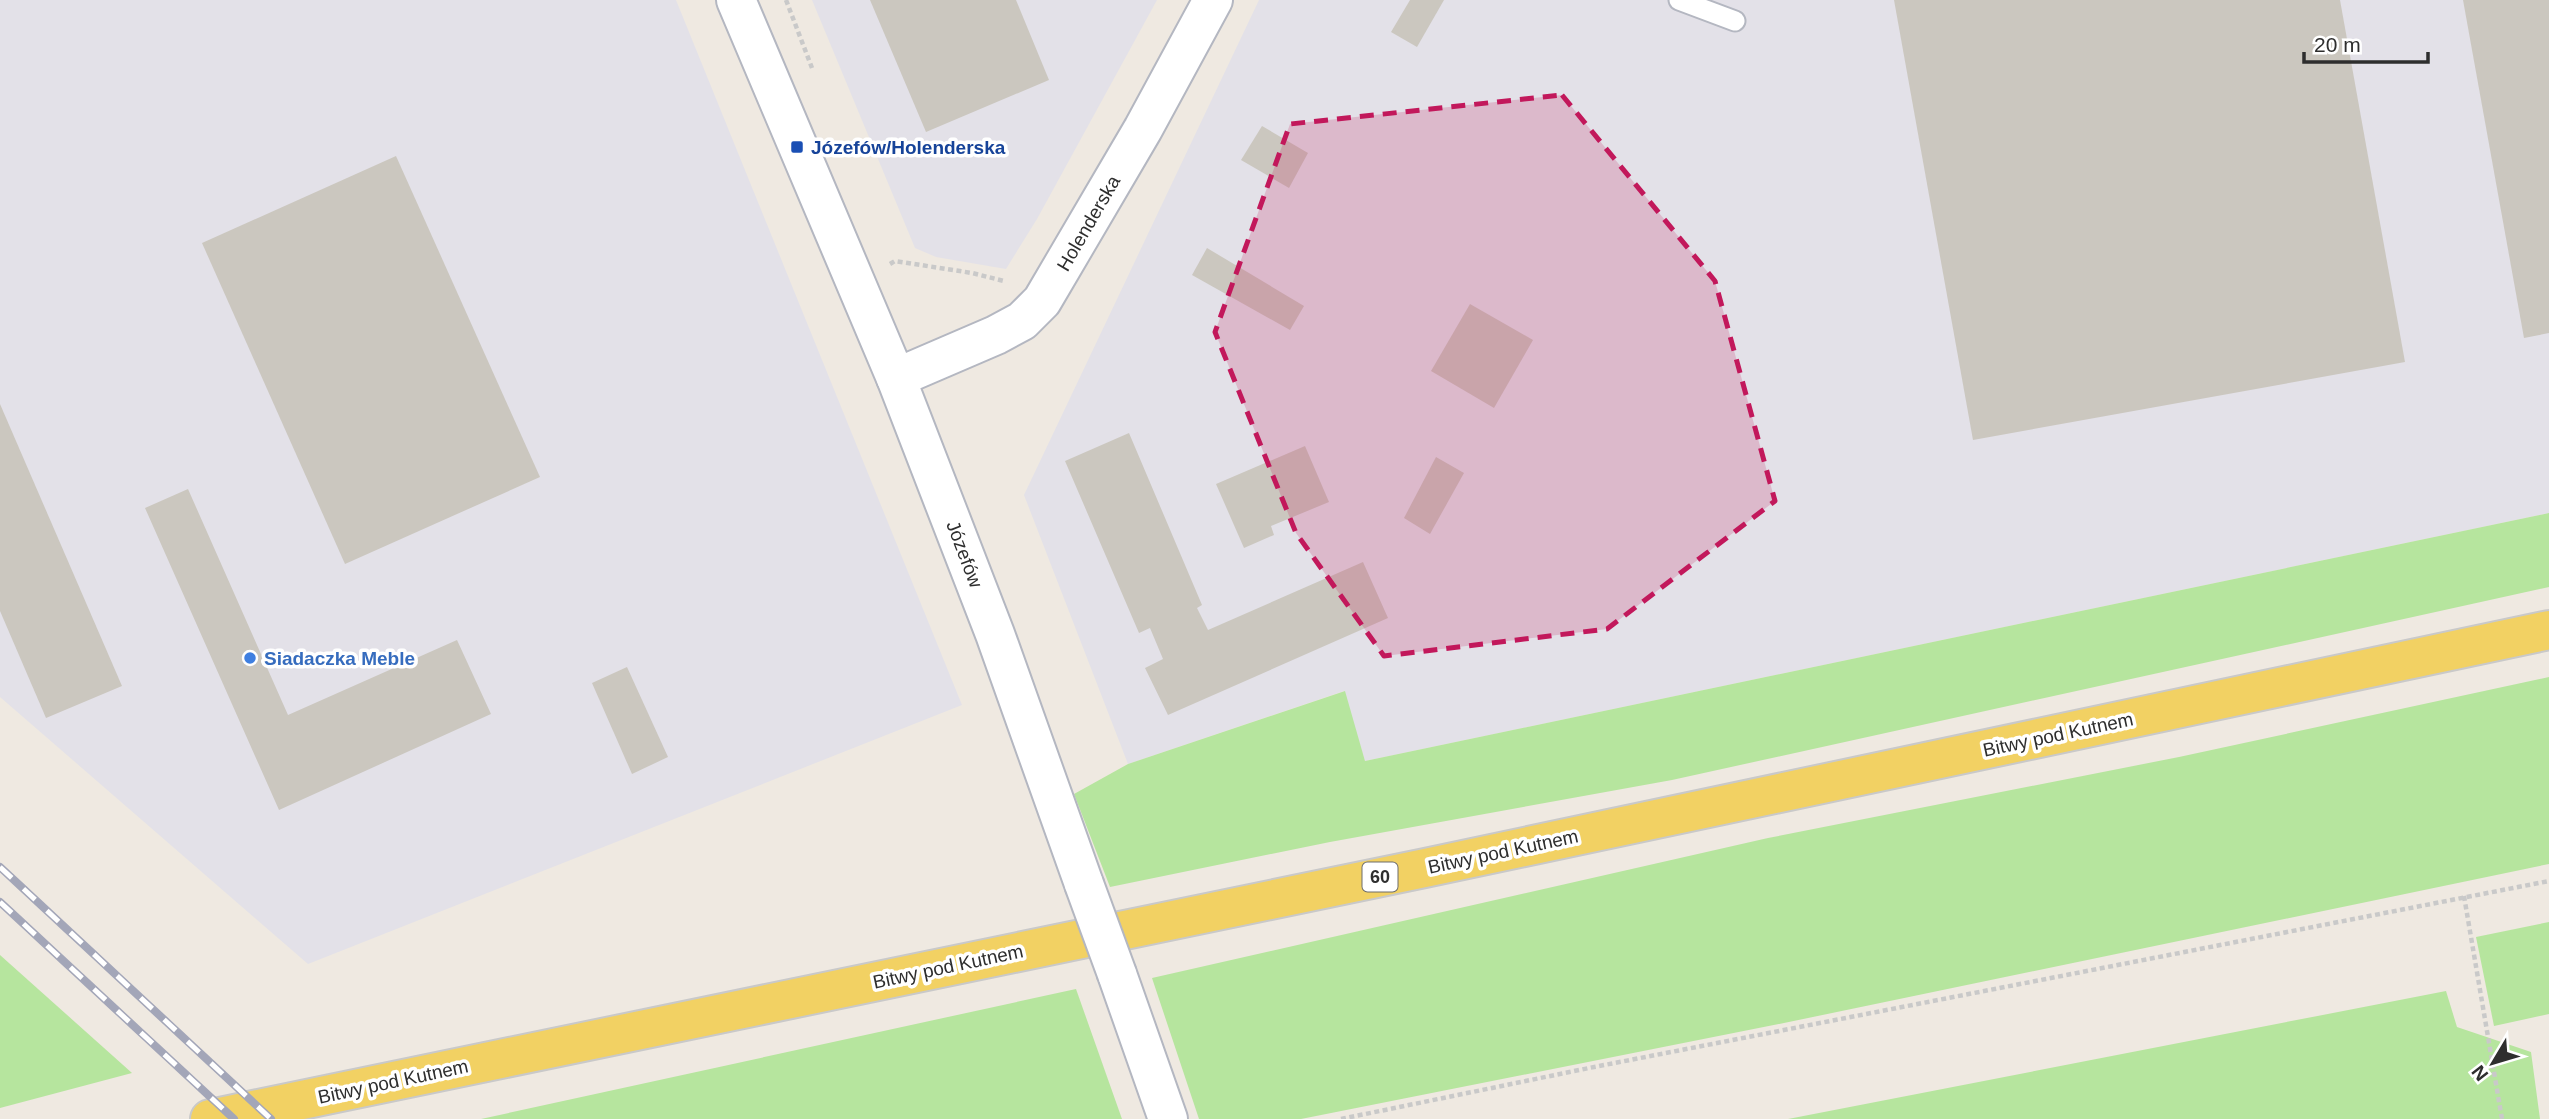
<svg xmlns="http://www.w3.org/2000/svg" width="2549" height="1119" viewBox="0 0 2549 1119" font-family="Helvetica,sans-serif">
	<rect width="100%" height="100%" fill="#efe9e1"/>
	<g fill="#e3e1e8">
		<path d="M 0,0 L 676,0 L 962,705 L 308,964 L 0,697 Z"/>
		<path d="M 812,0 L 1157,0 L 1037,219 L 1006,269 L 936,257 L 915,248 Z"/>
		<path d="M 1259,0 L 2549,0 L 2549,513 L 1365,761 L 1344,691 L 1128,764 L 1024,495 Z"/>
	</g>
	<g fill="#b6e59e">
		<path d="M 2549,513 L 2549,587 L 1672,780 L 1330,842 L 1110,887 L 1074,794 L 1128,764 L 1345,691 L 1365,761 Z"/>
		<path d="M 2549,677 L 2549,864 L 1784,1023 L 1301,1119 L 1199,1119 L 1152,978 L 1768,838 L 2179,757 Z"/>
		<path d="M 2549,922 L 2549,1014 L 2494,1026 L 2476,937 Z"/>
		<path d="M 0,955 L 132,1073 L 0,1108 Z"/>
		<path d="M 1076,989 L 1122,1119 L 481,1119 Z"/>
		<path d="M 2446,991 L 2457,1027 L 2531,1052 L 2540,1119 L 1788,1119 Z"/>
	</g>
	<g fill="#cbc7bf">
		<path d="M 870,0 L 1016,0 L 1049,80 L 926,132 Z"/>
		<path d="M 1410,0 L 1444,0 L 1417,47 L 1391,32 Z"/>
		<path d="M 1894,0 L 2340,0 L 2405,362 L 1973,440 Z"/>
		<path d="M 2463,0 L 2549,0 L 2549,333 L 2524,338 Z"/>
		<path d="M 1262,126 L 1308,153 L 1289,188 L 1241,160 Z"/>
		<path d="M 396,156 L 540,477 L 345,564 L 202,243 Z"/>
		<path d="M 1207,248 L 1304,306 L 1290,330 L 1192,275 Z"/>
		<path d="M 1470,304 L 1533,340 L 1494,408 L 1431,371 Z"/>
		<path d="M 0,404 L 122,686 L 46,718 L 0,611 Z"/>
		<path d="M 1129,433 L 1202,605 L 1197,608 L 1208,630 L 1363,562 L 1388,618 L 1168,715 L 1145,668 L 1163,659 L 1150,628 L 1139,633 L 1065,461 Z"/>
		<path d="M 1305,446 L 1329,502 L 1271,526 L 1274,535 L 1244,548 L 1216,484 Z"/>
		<path d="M 1436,457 L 1464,473 L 1430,534 L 1404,518 Z"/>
		<path d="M 188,489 L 288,715 L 457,640 L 491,714 L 279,810 L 145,508 Z"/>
		<path d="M 627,667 L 668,757 L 632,774 L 592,683 Z"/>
	</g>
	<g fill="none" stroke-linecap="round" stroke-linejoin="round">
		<g stroke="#b4b7c1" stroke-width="23">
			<path id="lane" d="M 1679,0 L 1735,21"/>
		</g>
		<g stroke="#b4b7c1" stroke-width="42">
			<g id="street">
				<path d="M 736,0 L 896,378 L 995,634 L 1084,884"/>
				<path d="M 896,378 L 996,335 L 1022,321 L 1042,301 L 1143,129 L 1213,0"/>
				<path d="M 1117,974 L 1168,1119"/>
			</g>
		</g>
		<g stroke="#c9c9c9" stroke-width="42">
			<path id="primary" d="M 210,1119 L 1425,868 L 2549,630"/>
		</g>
		<g stroke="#c9c9c9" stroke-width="4.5" stroke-dasharray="5 3.5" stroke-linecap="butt">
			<path d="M 786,0 L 812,68"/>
			<path d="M 890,264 L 895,261 L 972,273 L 1004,281"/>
			<path d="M 2464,896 L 2502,1119"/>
			<path d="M 1341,1119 L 1589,1068 L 2549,881"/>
		</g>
		<use href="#lane" stroke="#fff" stroke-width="19"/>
		<use href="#street" stroke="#fff" stroke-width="38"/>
		<use href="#primary" stroke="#f2d163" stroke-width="38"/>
		<g stroke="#a3a6b8" stroke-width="8">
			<g id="rail">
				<path d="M 0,867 L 271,1119"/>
				<path d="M 0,902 L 234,1119"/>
			</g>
		</g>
		<use href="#rail" stroke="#fff" stroke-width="5" stroke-dasharray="16" stroke-linecap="butt"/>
		<g stroke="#b4b7c1" stroke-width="42" stroke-linecap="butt">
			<path id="street-bridge" d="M 1084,884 L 1117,974"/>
		</g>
		<use href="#street-bridge" stroke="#fff" stroke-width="38"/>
	</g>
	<path fill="#c2185b" fill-opacity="0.2" stroke="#c2185b" stroke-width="5" stroke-dasharray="14 9" stroke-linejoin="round" d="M 1562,95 L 1715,281 L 1775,501 L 1607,629 L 1384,656 L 1296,533 L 1215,332 L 1290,124 Z"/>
	<rect fill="#1a4fb4" stroke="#fff" stroke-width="2.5" x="790" y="140" width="14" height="14" rx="3.5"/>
	<circle fill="#3f7fe0" stroke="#fff" stroke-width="2.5" cx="250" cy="658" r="7"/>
	<g text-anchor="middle" stroke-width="7" stroke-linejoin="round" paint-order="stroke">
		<rect fill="#fff" stroke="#6d6d6d" stroke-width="2" x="1362.5" y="862.5" width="35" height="29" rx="5"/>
		<g font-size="18" font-weight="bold" fill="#2e2e2e">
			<text x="1380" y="883">60</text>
		</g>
		<g font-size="19" font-weight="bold" fill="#164399" stroke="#fff" text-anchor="start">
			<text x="811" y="154">Józefów/Holenderska</text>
		</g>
		<g font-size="19" fill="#2e2e2e" stroke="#fff">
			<text transform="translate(1088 223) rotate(-60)" y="7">Holenderska</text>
			<text transform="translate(965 554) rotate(69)" y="7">Józefów</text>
			<text transform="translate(2058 734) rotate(-12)" y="7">Bitwy pod Kutnem</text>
			<text transform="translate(1503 851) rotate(-12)" y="7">Bitwy pod Kutnem</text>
			<text transform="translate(948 966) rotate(-12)" y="7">Bitwy pod Kutnem</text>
			<text transform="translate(393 1081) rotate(-12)" y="7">Bitwy pod Kutnem</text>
		</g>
		<g font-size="19" font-weight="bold" fill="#366cbe" stroke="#fff" text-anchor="start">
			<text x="264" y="665">Siadaczka Meble</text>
		</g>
	</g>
	<g transform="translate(2493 1063) rotate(232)" stroke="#ffffff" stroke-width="5" paint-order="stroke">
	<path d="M0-5L12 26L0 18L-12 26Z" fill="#2e2e2e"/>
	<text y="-10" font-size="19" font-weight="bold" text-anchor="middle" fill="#2e2e2e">N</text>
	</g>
	<path d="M2304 52v10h124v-10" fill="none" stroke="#2e2e2e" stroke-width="3.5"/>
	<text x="2314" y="52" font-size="21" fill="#2e2e2e" stroke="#ffffff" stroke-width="5" paint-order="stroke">20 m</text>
</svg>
